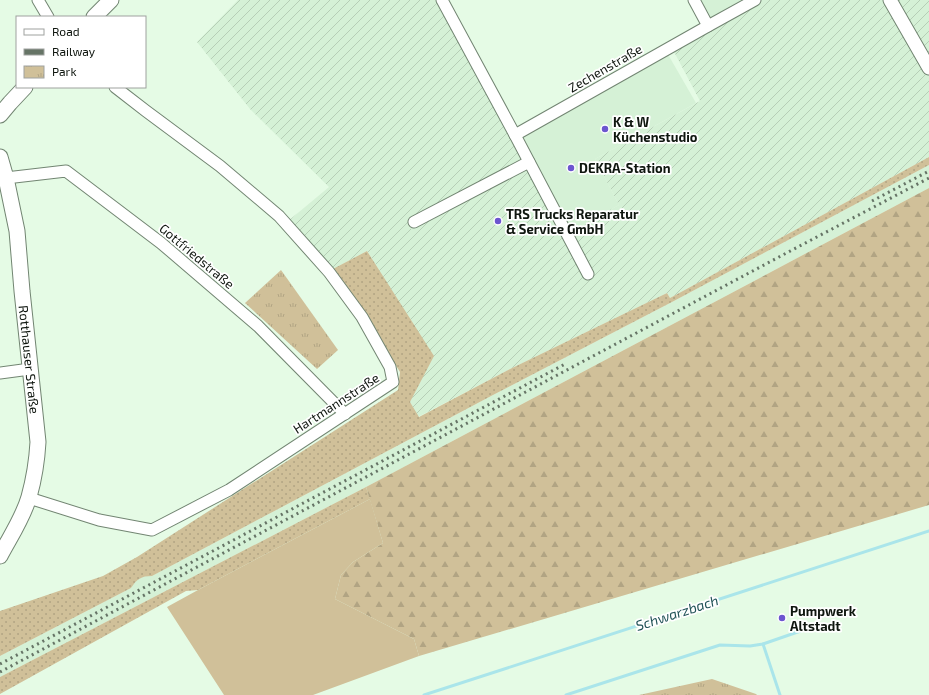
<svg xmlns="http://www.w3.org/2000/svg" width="929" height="695" viewBox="0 0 929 695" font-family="'Exo 2',sans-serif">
	<defs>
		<pattern id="industrial-furrows" width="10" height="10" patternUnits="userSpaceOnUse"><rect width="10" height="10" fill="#d5f1d6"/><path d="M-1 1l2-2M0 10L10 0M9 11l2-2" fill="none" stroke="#b6ceb6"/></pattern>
		<pattern id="grass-dots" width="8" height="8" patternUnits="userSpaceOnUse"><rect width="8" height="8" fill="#d0c099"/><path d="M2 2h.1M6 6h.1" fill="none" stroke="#b1a483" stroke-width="1.8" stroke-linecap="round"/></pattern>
		<pattern id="forest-firs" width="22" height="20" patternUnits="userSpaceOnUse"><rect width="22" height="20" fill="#d0c099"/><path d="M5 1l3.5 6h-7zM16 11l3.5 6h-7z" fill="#b1a483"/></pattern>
		<pattern id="park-tufts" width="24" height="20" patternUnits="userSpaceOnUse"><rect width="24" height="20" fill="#d0c099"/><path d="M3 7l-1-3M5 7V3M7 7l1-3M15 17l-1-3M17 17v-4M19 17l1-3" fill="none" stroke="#b1a483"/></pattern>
	</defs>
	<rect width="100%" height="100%" fill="#e5fbe5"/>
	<g fill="#d5f1d6">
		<path d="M 697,0 L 751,0 L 709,23 Z"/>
		<path d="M 666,51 L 696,103 L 595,159 L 619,205 L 569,232 L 518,136 Z"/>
		<path d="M 929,165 L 929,188 L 366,487 L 0,677 L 0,656 L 131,588 L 136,580 L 144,576 L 152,576 L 493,395 L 672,302 Z"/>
	</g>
	<path fill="url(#industrial-furrows)" d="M 238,0 L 439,0 L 525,160 L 415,219 L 411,229 L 528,165 L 565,234 L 619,205 L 595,159 L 700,101 L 672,48 L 760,0 L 929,0 L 929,157 L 670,298 L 667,293 L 510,369 L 418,417 L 410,402 L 433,356 L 367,251 L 331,270 L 287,222 L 329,187 L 250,109 L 197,42 Z"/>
	<g fill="url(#grass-dots)">
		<path d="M 929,157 L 929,165 L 672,302 L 493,395 L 152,576 C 141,576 137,579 131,588 L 0,656 L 0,611 L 103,576 L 137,557 L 398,390 L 400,372 L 376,335 L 331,270 L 367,251 L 434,356 L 410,402 L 419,417 L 510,369 L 667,293 L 670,298 Z"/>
		<path d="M 366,487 L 370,499 L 198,590 L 186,591 L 0,694 L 0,677 Z"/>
	</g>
	<path fill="url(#forest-firs)" d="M 929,188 L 929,505 L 419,656 L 414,639 L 335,599 L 341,575 L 353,562 L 383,543 L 366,487 Z"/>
	<g fill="url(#park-tufts)">
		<path d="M 281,270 L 338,350 L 317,369 L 245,303 Z"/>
		<path d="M 712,679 L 756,694 L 757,695 L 639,695 Z"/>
	</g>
	<path fill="#d0c099" d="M 370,499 L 383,543 L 353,562 L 341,575 L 335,599 L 414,639 L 419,656 L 313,695 L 224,695 L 167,607 L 198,590 Z"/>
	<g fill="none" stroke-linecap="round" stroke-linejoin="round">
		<g stroke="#aae5ea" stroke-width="3">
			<path d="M 763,644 L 780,695"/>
			<path d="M 424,695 L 929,531"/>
			<path d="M 566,695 L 720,645 L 750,646 L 763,644 L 815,626"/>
		</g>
		<g stroke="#728572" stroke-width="13">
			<g id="minor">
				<path d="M 38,0 L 48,17"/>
				<path d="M 442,0 L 515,135 L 588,274"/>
				<path d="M 694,0 L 708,26"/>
				<path d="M 515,135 L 708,26 L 755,0"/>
				<path d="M 6,178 L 66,171 L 161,243 L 258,326 L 345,414"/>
				<path d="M 414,222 L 529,162"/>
				<path d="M 0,373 L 30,369"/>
				<path d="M 29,498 L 99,520 L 152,530 L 229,490 L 393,382 L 390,367 L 362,317 L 329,272 L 279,216 L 220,166 L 146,111 L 115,87"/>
			</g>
		</g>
		<g stroke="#728572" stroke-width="15">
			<path id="tertiary" d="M 890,0 L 929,68"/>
		</g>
		<g stroke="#728572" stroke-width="17">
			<g id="secondary">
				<path d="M 94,17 L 111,0"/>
				<path d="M 0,115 L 10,103 L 25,87"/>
				<path id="s1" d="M 0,157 L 6,178 L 17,231 L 22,291 L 38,442 C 37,460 34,479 29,497 C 23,518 10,537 0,556"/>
			</g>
		</g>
		<use href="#minor" stroke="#fff" stroke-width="11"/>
		<use href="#tertiary" stroke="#fff" stroke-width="13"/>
		<use href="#secondary" stroke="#fff" stroke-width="15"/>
		<g stroke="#667466" stroke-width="3" stroke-dasharray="2 4" stroke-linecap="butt">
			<path d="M 872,201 L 929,171"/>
			<path d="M 0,664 L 567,363"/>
			<path d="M 0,672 L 794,249 L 929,178"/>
		</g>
	</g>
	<g fill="#6c55cf" stroke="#fff" stroke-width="1.5">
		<circle cx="605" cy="129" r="4"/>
		<circle cx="571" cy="168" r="4"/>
		<circle cx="498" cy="221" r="4"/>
		<circle cx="782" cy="618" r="4"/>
	</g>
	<g text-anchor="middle" stroke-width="3.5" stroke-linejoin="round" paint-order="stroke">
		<g font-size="13" fill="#0f160f" stroke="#fff">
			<text transform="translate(605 68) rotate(-30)" y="5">Zechenstraße</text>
			<text transform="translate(197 256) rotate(40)" y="5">Gottfriedstraße</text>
			<text dy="5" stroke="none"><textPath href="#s1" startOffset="205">Rotthauser Straße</textPath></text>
			<text transform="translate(336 403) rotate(-33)" y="5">Hartmannstraße</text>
		</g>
		<g font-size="13" font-weight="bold" fill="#0f160f" stroke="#fff" text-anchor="start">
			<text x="613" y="127">K &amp; W<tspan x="613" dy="15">Küchenstudio</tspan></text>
			<text x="579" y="173">DEKRA-Station</text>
			<text x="506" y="219">TRS Trucks Reparatur<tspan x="506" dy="15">&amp; Service GmbH</tspan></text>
			<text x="790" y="616">Pumpwerk<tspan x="790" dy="15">Altstadt</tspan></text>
		</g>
		<g font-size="14" font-style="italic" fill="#205256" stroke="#fff">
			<text transform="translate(677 613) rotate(-18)" y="5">Schwarzbach</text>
		</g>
	</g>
	<rect x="16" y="16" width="130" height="72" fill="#ffffff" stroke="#9fa29f"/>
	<rect x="24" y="29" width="20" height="6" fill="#ffffff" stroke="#9fa29f"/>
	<text x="52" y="36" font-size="12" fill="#0f160f">Road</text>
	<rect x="24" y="49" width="20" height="6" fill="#667466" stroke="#9fa29f"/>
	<text x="52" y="56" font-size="12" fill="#0f160f">Railway</text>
	<rect x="24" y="66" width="20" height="12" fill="url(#park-tufts)" stroke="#9fa29f"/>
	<text x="52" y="76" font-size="12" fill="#0f160f">Park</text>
</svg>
